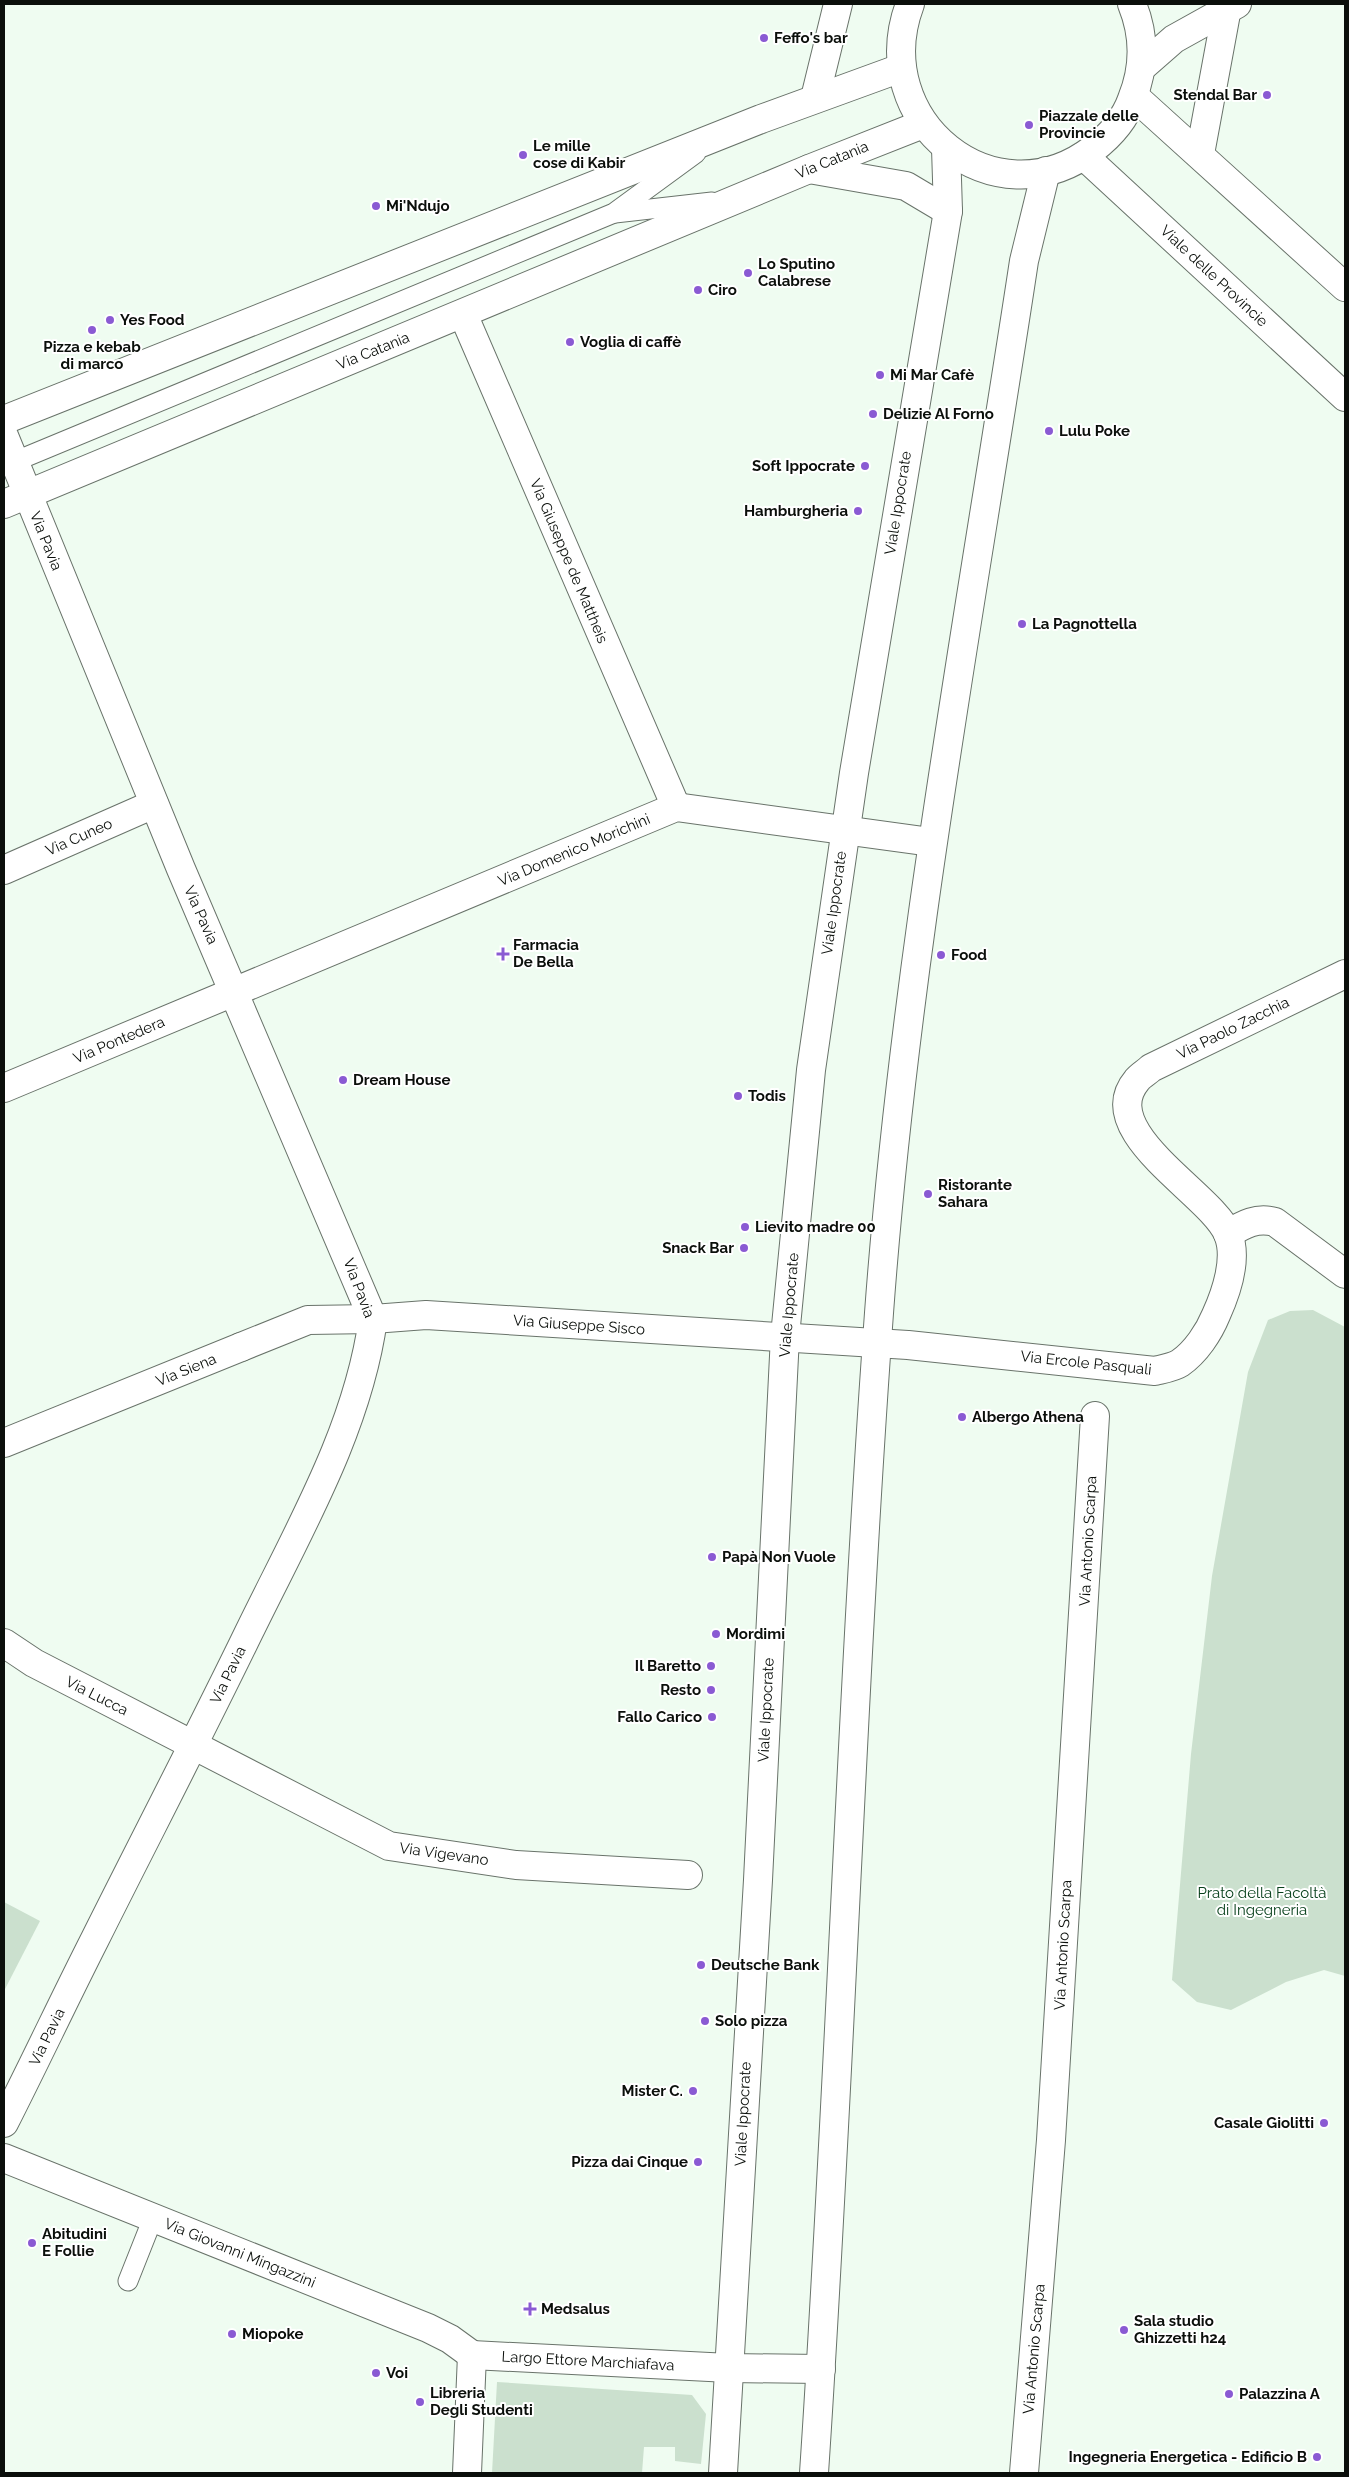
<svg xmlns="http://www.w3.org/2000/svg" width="1349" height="2477" viewBox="0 0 1349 2477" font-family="Raleway,sans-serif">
	<rect width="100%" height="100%" fill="#effcf1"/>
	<g fill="#cbe0ce">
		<path d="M 1313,1310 L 1345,1327 L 1345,1976 L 1324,1970 L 1286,1982 L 1231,2010 L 1197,2002 L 1172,1980 L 1191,1754 L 1212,1576 L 1248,1372 L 1268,1320 L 1290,1311 Z"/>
		<path d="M 4,1902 L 40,1921 L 4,1991 Z"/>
		<path d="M 497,2382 L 692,2395 L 706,2414 L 701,2464 L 675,2461 L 675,2447 L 644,2447 L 642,2473 L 492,2473 Z"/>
	</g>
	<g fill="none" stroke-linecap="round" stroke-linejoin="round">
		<g stroke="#69736a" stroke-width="21">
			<g id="service">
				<path d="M 615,213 L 712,202"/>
				<path d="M 4,466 L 614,213 L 696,153"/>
				<path d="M 128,2281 L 153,2218"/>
			</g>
		</g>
		<g stroke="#69736a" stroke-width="30">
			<path id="pedestrian" d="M 241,1347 L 308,1320 L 373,1319"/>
		</g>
		<g stroke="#69736a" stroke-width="30">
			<g id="minor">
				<path d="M 815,98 L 838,4"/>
				<path d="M 1200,154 L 1227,8"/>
				<path d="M 809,169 L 906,186 L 948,211"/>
				<path d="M 463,314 L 676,807"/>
				<path d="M 4,436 L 181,869 L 373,1319 C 358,1430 297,1533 249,1632 C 199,1735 146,1837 95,1939 C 64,2000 35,2062 4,2123"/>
				<path d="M 4,870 L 154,804"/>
				<path d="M 4,1088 L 676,807 L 931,842"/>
				<path d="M 1228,1234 C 1244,1224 1257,1217 1275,1222 L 1345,1274"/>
				<path d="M 373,1319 L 426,1315 L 908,1345 L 1155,1371 C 1163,1369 1174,1367 1180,1363 C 1196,1352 1209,1332 1216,1315 C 1226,1293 1238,1258 1228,1234 C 1212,1194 1093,1132 1137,1080 C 1140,1076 1147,1072 1151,1068 L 1345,974"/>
				<path d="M 4,1443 L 241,1347"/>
				<path d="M 4,1643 L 34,1663 L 389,1846 L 516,1865 L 688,1875"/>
				<path d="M 4,2158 L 428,2328 L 450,2339 L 472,2355"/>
				<path d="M 472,2355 L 729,2368 L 821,2369"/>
				<path d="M 467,2473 L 472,2355"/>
				<path d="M 1024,2473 L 1051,2140 L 1095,1416"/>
			</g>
		</g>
		<g stroke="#69736a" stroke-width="30">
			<g id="tertiary">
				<path d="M 1134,96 L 1345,287"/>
				<path d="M 1084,156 L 1345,397"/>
				<path d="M 723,2473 L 758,1880 L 785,1336 L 811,1070 L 854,773 L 948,211 L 946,148"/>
				<path d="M 814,2473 C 840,2087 851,1699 879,1313 C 905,959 971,611 1024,261 L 1046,171"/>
			</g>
		</g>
		<g stroke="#69736a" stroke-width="30">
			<g id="primary">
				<path d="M 910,4 C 866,121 995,224 1093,149 C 1110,136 1125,119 1132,99 C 1145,67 1145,36 1132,4"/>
				<path d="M 1142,67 L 1174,39 L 1237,4"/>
				<path d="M 4,420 L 761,119 L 901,68"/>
				<path d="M 4,504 L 809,169 L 923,124"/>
			</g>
		</g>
		<use href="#service" stroke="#fff" stroke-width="19"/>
		<use href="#pedestrian" stroke="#fff" stroke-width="28"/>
		<use href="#minor" stroke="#fff" stroke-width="28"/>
		<use href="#tertiary" stroke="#fff" stroke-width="28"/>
		<use href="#primary" stroke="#fff" stroke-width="28"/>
	</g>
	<g fill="#8a5ad3" stroke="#fff" stroke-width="2">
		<circle cx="764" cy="38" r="5"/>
		<circle cx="1267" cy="95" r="5"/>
		<circle cx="1029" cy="125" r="5"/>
		<circle cx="523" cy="155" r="5"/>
		<circle cx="376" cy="206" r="5"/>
		<circle cx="748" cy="273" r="5"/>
		<circle cx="698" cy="290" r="5"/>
		<circle cx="110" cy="320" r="5"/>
		<circle cx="92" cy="330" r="5"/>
		<circle cx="570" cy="342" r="5"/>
		<circle cx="880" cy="375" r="5"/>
		<circle cx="873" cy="414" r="5"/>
		<circle cx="1049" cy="431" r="5"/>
		<circle cx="865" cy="466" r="5"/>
		<circle cx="858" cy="511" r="5"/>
		<circle cx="1022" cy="624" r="5"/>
		<path d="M500.5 946.5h5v5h5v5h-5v5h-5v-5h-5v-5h5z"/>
		<circle cx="941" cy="955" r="5"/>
		<circle cx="343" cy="1080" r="5"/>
		<circle cx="738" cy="1096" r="5"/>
		<circle cx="928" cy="1194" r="5"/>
		<circle cx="745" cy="1227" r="5"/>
		<circle cx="744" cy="1248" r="5"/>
		<circle cx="962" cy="1417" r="5"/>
		<circle cx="712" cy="1557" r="5"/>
		<circle cx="716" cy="1634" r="5"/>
		<circle cx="711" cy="1666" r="5"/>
		<circle cx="711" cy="1690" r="5"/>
		<circle cx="712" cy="1717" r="5"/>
		<circle cx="701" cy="1965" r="5"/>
		<circle cx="705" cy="2021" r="5"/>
		<circle cx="693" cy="2091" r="5"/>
		<circle cx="1324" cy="2123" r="5"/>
		<circle cx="698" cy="2162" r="5"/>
		<circle cx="32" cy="2243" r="5"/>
		<path d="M527.5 2301.5h5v5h5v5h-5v5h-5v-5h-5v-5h5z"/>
		<circle cx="1124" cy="2330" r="5"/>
		<circle cx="232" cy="2334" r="5"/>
		<circle cx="376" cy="2373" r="5"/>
		<circle cx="1229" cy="2394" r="5"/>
		<circle cx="420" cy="2402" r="5"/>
		<circle cx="1317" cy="2457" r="5"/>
	</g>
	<g text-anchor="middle" stroke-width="4" stroke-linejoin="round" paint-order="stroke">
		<g font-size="15" font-weight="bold" fill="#0b0f0b" stroke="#fff" text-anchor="start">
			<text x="774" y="43">Feffo's bar</text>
			<text x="1257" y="100" text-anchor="end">Stendal Bar</text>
			<text x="1039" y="121">Piazzale delle<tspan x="1039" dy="17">Provincie</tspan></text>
			<text x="533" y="151">Le mille<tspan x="533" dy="17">cose di Kabir</tspan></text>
			<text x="386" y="211">Mi'Ndujo</text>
			<text x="758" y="269">Lo Sputino<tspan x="758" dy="17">Calabrese</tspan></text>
			<text x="708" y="295">Ciro</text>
			<text x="120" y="325">Yes Food</text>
			<text x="580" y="347">Voglia di caffè</text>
			<text x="92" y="352" text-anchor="middle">Pizza e kebab<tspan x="92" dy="17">di marco</tspan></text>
			<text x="890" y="380">Mi Mar Cafè</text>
			<text x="883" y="419">Delizie Al Forno</text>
			<text x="1059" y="436">Lulu Poke</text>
			<text x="855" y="471" text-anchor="end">Soft Ippocrate</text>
			<text x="848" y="516" text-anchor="end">Hamburgheria</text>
			<text x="1032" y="629">La Pagnottella</text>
			<text x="513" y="950">Farmacia<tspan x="513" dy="17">De Bella</tspan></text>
			<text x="951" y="960">Food</text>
			<text x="353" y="1085">Dream House</text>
			<text x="748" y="1101">Todis</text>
			<text x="938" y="1190">Ristorante<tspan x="938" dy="17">Sahara</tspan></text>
			<text x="755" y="1232">Lievito madre 00</text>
			<text x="734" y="1253" text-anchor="end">Snack Bar</text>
			<text x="972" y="1422">Albergo Athena</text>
			<text x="722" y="1562">Papà Non Vuole</text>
			<text x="726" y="1639">Mordimi</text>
			<text x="701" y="1671" text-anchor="end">Il Baretto</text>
			<text x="701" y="1695" text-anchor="end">Resto</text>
			<text x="702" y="1722" text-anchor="end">Fallo Carico</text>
			<text x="711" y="1970">Deutsche Bank</text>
			<text x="715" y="2026">Solo pizza</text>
			<text x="683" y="2096" text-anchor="end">Mister C.</text>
			<text x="1314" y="2128" text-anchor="end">Casale Giolitti</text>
			<text x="688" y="2167" text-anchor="end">Pizza dai Cinque</text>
			<text x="42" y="2239">Abitudini<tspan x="42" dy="17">E Follie</tspan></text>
			<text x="541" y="2314">Medsalus</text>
			<text x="1134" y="2326">Sala studio<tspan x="1134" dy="17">Ghizzetti h24</tspan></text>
			<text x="242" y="2339">Miopoke</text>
			<text x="386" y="2378">Voi</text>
			<text x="430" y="2398">Libreria<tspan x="430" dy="17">Degli Studenti</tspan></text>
			<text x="1239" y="2399">Palazzina A</text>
			<text x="1307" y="2462" text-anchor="end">Ingegneria Energetica - Edificio B</text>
		</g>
		<g font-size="15" fill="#0b0f0b" stroke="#fff">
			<text transform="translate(832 160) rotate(-22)" y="5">Via Catania</text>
			<text transform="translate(1214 276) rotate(43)" y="5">Viale delle Provincie</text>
			<text transform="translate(373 351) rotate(-22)" y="5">Via Catania</text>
			<text transform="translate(898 503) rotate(-81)" y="5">Viale Ippocrate</text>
			<text transform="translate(46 541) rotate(68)" y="5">Via Pavia</text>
			<text transform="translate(569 561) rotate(67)" y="5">Via Giuseppe de Mattheis</text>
			<text transform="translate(79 837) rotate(-24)" y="5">Via Cuneo</text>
			<text transform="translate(574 850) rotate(-23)" y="5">Via Domenico Morichini</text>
			<text transform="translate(834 903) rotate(-82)" y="5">Viale Ippocrate</text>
			<text transform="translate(201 915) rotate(66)" y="5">Via Pavia</text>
			<text transform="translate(1233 1028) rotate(-26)" y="5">Via Paolo Zacchia</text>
			<text transform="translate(119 1040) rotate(-23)" y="5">Via Pontedera</text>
			<text transform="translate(359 1288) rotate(69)" y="5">Via Pavia</text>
			<text transform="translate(789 1305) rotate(-85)" y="5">Viale Ippocrate</text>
			<text transform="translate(579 1325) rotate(4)" y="5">Via Giuseppe Sisco</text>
			<text transform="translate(1086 1363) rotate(6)" y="5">Via Ercole Pasquali</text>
			<text transform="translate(186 1370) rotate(-22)" y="5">Via Siena</text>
			<text transform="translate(1088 1541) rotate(-87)" y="5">Via Antonio Scarpa</text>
			<text transform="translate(228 1675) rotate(-64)" y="5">Via Pavia</text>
			<text transform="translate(97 1696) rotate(27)" y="5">Via Lucca</text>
			<text transform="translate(766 1710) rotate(-87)" y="5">Viale Ippocrate</text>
			<text transform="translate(444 1854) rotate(8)" y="5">Via Vigevano</text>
			<text transform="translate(1063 1945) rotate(-87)" y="5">Via Antonio Scarpa</text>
			<text transform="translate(47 2037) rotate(-64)" y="5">Via Pavia</text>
			<text transform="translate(743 2114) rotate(-87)" y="5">Viale Ippocrate</text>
			<text transform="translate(240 2253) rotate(22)" y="5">Via Giovanni Mingazzini</text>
			<text transform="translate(1034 2349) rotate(-85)" y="5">Via Antonio Scarpa</text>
			<text transform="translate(588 2361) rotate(3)" y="5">Largo Ettore Marchiafava</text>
		</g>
		<g font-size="15" fill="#07401b" stroke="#fff">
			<text x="1262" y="1898">Prato della Facoltà<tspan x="1262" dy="17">di Ingegneria</tspan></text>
		</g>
	</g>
	<rect width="1349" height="2477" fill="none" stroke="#0b0f0b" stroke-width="10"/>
</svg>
